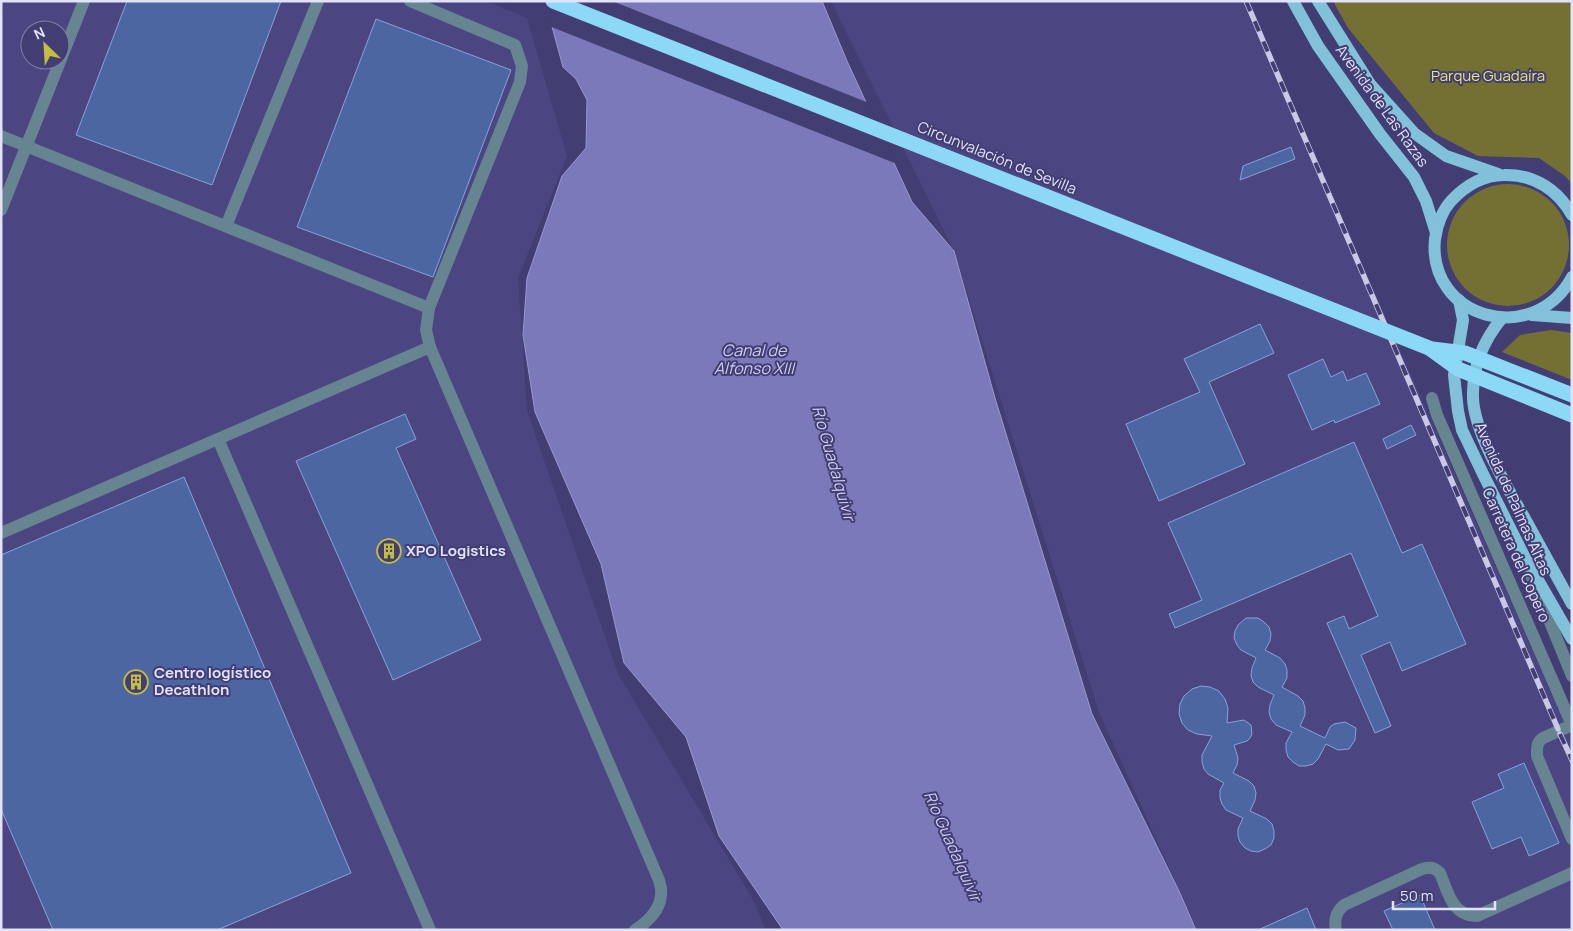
<svg xmlns="http://www.w3.org/2000/svg" width="1573" height="931" viewBox="0 0 1573 931" font-family="Manrope,sans-serif">
	<rect width="100%" height="100%" fill="#423e73"/>
	<g fill="#4b4682" fill-rule="evenodd">
		<path d="M 1,1 L 486,1 L 527,18 L 567,156 L 518,278 L 527,411 L 618,674 L 752,898 L 766,930 L 1,930 ZM 30,30 L 60,30 L 60,60 L 30,60 Z"/>
		<path d="M 831,1 L 1246,1 L 1572,740 L 1572,930 L 1197,930 L 1099,712 L 954,251 Z"/>
	</g>
	<g fill="#747034">
		<path d="M 1333,1 L 1572,1 L 1572,184 L 1565,176 L 1539,158 L 1478,156 L 1434,133 L 1348,28 Z"/>
		<circle cx="1508" cy="245" r="61"/>
		<path d="M 1551,330 L 1572,333 L 1572,380 L 1502,352 L 1520,335 Z"/>
	</g>
	<path fill="#7b79ba" stroke="#9a98ce" d="M 545,1 L 822,1 L 847,61 L 912,202 L 954,251 L 995,398 L 1092,714 L 1179,891 L 1196,930 L 783,930 L 719,836 L 686,737 L 624,663 L 601,564 L 535,412 L 523,335 L 527,278 L 562,176 L 586,148 L 587,100 L 576,79 L 563,67 Z"/>
	<path fill="#423e73" d="M 542,1 L 612,1 L 869,103 L 897,164 L 549,26 Z"/>
	<g fill="#4b66a1" stroke="#88a2da">
		<path d="M 127,1 L 281,1 L 212,185 L 76,135 Z"/>
		<path d="M 376,19 L 511,70 L 433,277 L 297,227 Z"/>
		<path d="M 1291,147 L 1295,159 L 1240,180 L 1243,166 Z"/>
		<path d="M 1260,324 L 1274,353 L 1209,382 L 1245,464 L 1159,501 L 1126,424 L 1200,392 L 1184,359 Z"/>
		<path d="M 1323,359 L 1331,377 L 1343,371 L 1347,381 L 1366,373 L 1380,404 L 1335,423 L 1334,420 L 1312,430 L 1288,375 Z"/>
		<path d="M 405,414 L 416,439 L 396,448 L 481,640 L 393,680 L 296,461 Z"/>
		<path d="M 1411,425 L 1416,435 L 1387,449 L 1383,439 Z"/>
		<path d="M 1354,442 L 1402,553 L 1422,544 L 1466,644 L 1402,671 L 1390,642 L 1361,655 L 1391,726 L 1375,733 L 1327,623 L 1344,616 L 1349,629 L 1378,616 L 1351,553 L 1175,628 L 1169,614 L 1202,600 L 1168,523 Z"/>
		<path d="M 184,477 L 351,873 L 217,930 L 53,930 L 1,809 L 1,555 Z"/>
		<path d="M 1246,618 L 1258,618 L 1264,622 L 1269,627 L 1271,634 L 1270,641 L 1265,650 L 1280,658 L 1285,664 L 1287,670 L 1287,678 L 1282,687 L 1298,696 L 1303,701 L 1305,708 L 1305,715 L 1300,726 L 1325,738 L 1330,727 L 1334,724 L 1345,722 L 1356,728 L 1355,740 L 1349,749 L 1338,750 L 1326,744 L 1318,759 L 1313,764 L 1306,766 L 1299,766 L 1293,762 L 1288,757 L 1286,750 L 1286,743 L 1292,732 L 1276,725 L 1271,719 L 1269,712 L 1270,705 L 1274,695 L 1258,687 L 1253,682 L 1251,675 L 1252,668 L 1256,658 L 1241,650 L 1237,645 L 1234,638 L 1235,631 L 1238,625 Z"/>
		<path d="M 1201,686 L 1210,687 L 1219,691 L 1225,699 L 1228,708 L 1227,723 L 1244,720 L 1251,725 L 1252,734 L 1250,738 L 1247,741 L 1234,745 L 1238,758 L 1237,765 L 1233,773 L 1249,781 L 1254,786 L 1256,793 L 1255,800 L 1250,811 L 1267,819 L 1272,824 L 1274,831 L 1274,838 L 1271,845 L 1265,849 L 1258,852 L 1251,851 L 1245,848 L 1240,842 L 1238,836 L 1238,829 L 1243,818 L 1226,810 L 1222,804 L 1220,798 L 1220,790 L 1224,783 L 1208,774 L 1204,769 L 1202,762 L 1202,755 L 1212,736 L 1197,734 L 1188,730 L 1182,723 L 1179,714 L 1180,704 L 1184,696 L 1192,689 Z"/>
		<path d="M 1524,763 L 1559,843 L 1529,856 L 1521,837 L 1492,849 L 1472,802 L 1504,788 L 1498,774 Z"/>
		<path d="M 1420,895 L 1435,930 L 1393,930 L 1384,911 Z"/>
		<path d="M 1307,908 L 1316,930 L 1258,930 Z"/>
	</g>
	<g fill="none" stroke-linecap="round" stroke-linejoin="round">
		<g stroke="#668591" stroke-width="12">
			<path d="M 410,1 L 515,45 L 522,66 L 520,82 L 429,308 L 426,330 L 430,347 L 656,873 C 658,877 660,883 661,888 C 663,907 649,921 635,930"/>
			<path d="M 1,136 L 429,308"/>
			<path d="M 1,210 L 84,1"/>
			<path d="M 226,226 L 318,1"/>
			<path d="M 1432,398 L 1437,415 L 1572,725"/>
			<path d="M 218,439 L 430,930"/>
			<path d="M 1,533 L 430,347"/>
			<path d="M 1530,573 L 1572,676"/>
			<path d="M 1572,725 L 1543,738 C 1536,743 1537,748 1537,756 L 1572,839"/>
			<path d="M 1336,930 C 1334,919 1336,912 1344,905 L 1422,869 C 1430,867 1434,867 1440,873 C 1448,892 1452,916 1477,916 L 1572,873"/>
		</g>
		<g stroke="#81c1da" stroke-width="12">
			<path d="M 1293,1 L 1318,46 L 1380,134 L 1414,177 L 1426,201 L 1436,233"/>
			<path d="M 1318,1 L 1370,84 L 1414,133 L 1446,156 L 1498,174"/>
			<path d="M 1572,215 C 1558,190 1534,174 1504,175 C 1483,175 1465,186 1451,201 C 1442,211 1437,226 1435,239 C 1427,319 1534,348 1572,277"/>
			<path d="M 1459,300 L 1463,320 L 1454,375 L 1458,411 L 1462,430 L 1483,474 L 1523,554 L 1572,639"/>
			<path d="M 1532,315 L 1572,318"/>
			<path d="M 1502,318 C 1483,341 1472,368 1473,398 C 1474,432 1507,487 1524,517 C 1540,546 1556,575 1572,604"/>
		</g>
		<g stroke="#c9c8e6" stroke-width="5.5">
			<g id="rail">
				<path d="M 1246,1 L 1558,729"/>
				<path d="M 1560,734 L 1572,760"/>
			</g>
		</g>
		<use href="#rail" stroke="#423e73" stroke-width="4" stroke-dasharray="11" stroke-linecap="butt"/>
		<g stroke="#8bd9f7" stroke-width="15">
			<path d="M 553,1 L 1429,348 L 1458,369 L 1572,415"/>
			<path d="M 1432,349 L 1465,353 L 1572,395"/>
		</g>
	</g>
	<defs>
		<g id="building-ring" transform="scale(1.25)"><circle r="9.5" fill="#423e73" stroke="#c6bc3d" stroke-width="1.5"/><path d="M-4-6H4V6H1V3H-1V6H-4ZM-2.5-4.3h1.7v1.8h-1.7ZM.8-4.3h1.7v1.8H.8ZM-2.5-1h1.7V.8h-1.7ZM.8-1h1.7V.8H.8Z" fill="#c6bc3d"/></g>
	</defs>
	<g fill-rule="evenodd">
		<use href="#building-ring" x="389" y="551"/>
		<use href="#building-ring" x="136" y="682"/>
	</g>
	<g text-anchor="middle" stroke-width="4" stroke-linejoin="round" paint-order="stroke">
		<g font-size="15" fill="#eae278" stroke="#423e73">
			<text x="1488" y="81">Parque Guadaíra</text>
		</g>
		<g font-size="15" fill="#e2e2fc" stroke="#423e73">
			<text transform="translate(1382 106) rotate(54)" y="5">Avenida de Las Razas</text>
			<text transform="translate(997 158) rotate(22)" y="5">Circunvalación de Sevilla</text>
			<text transform="translate(1513 499) rotate(66)" y="5">Avenida de Palmas Altas</text>
			<text transform="translate(1516 555) rotate(66)" y="5">Carretera del Copero</text>
		</g>
		<g font-size="15" font-weight="bold" fill="#e2e2fc" stroke="#423e73" text-anchor="start">
			<text x="406" y="556">XPO Logistics</text>
			<text x="154" y="678">Centro logístico<tspan x="154" dy="17">Decathlon</tspan></text>
		</g>
		<g font-size="16" font-style="italic" fill="#cdcdf2" stroke="#423e73">
			<text x="754" y="356">Canal de<tspan x="754" dy="18">Alfonso XIII</tspan></text>
			<text transform="translate(834 463) rotate(74)" y="6">Río Guadalquivir</text>
			<text transform="translate(953 846) rotate(66)" y="6">Río Guadalquivir</text>
		</g>
	</g>
	<rect width="1573" height="931" fill="none" stroke="#e2e2fc" stroke-width="5"/>
	<g transform="translate(45 45) rotate(335)"><circle r="24" fill="#423e73" stroke="#8280aa"/>
	<path d="M0-4L9 19L0 12L-9 19Z" fill="#c6bc3d"/>
	<text y="-8" font-size="14" font-weight="bold" text-anchor="middle" fill="#e2e2fc">N</text>
	</g>
	<path d="M1393 901v8h102v-8" fill="none" stroke="#e2e2fc" stroke-width="2.5"/>
	<text x="1400" y="901" font-size="15" fill="#e2e2fc" stroke="#423e73" stroke-width="4" paint-order="stroke">50 m</text>
</svg>
